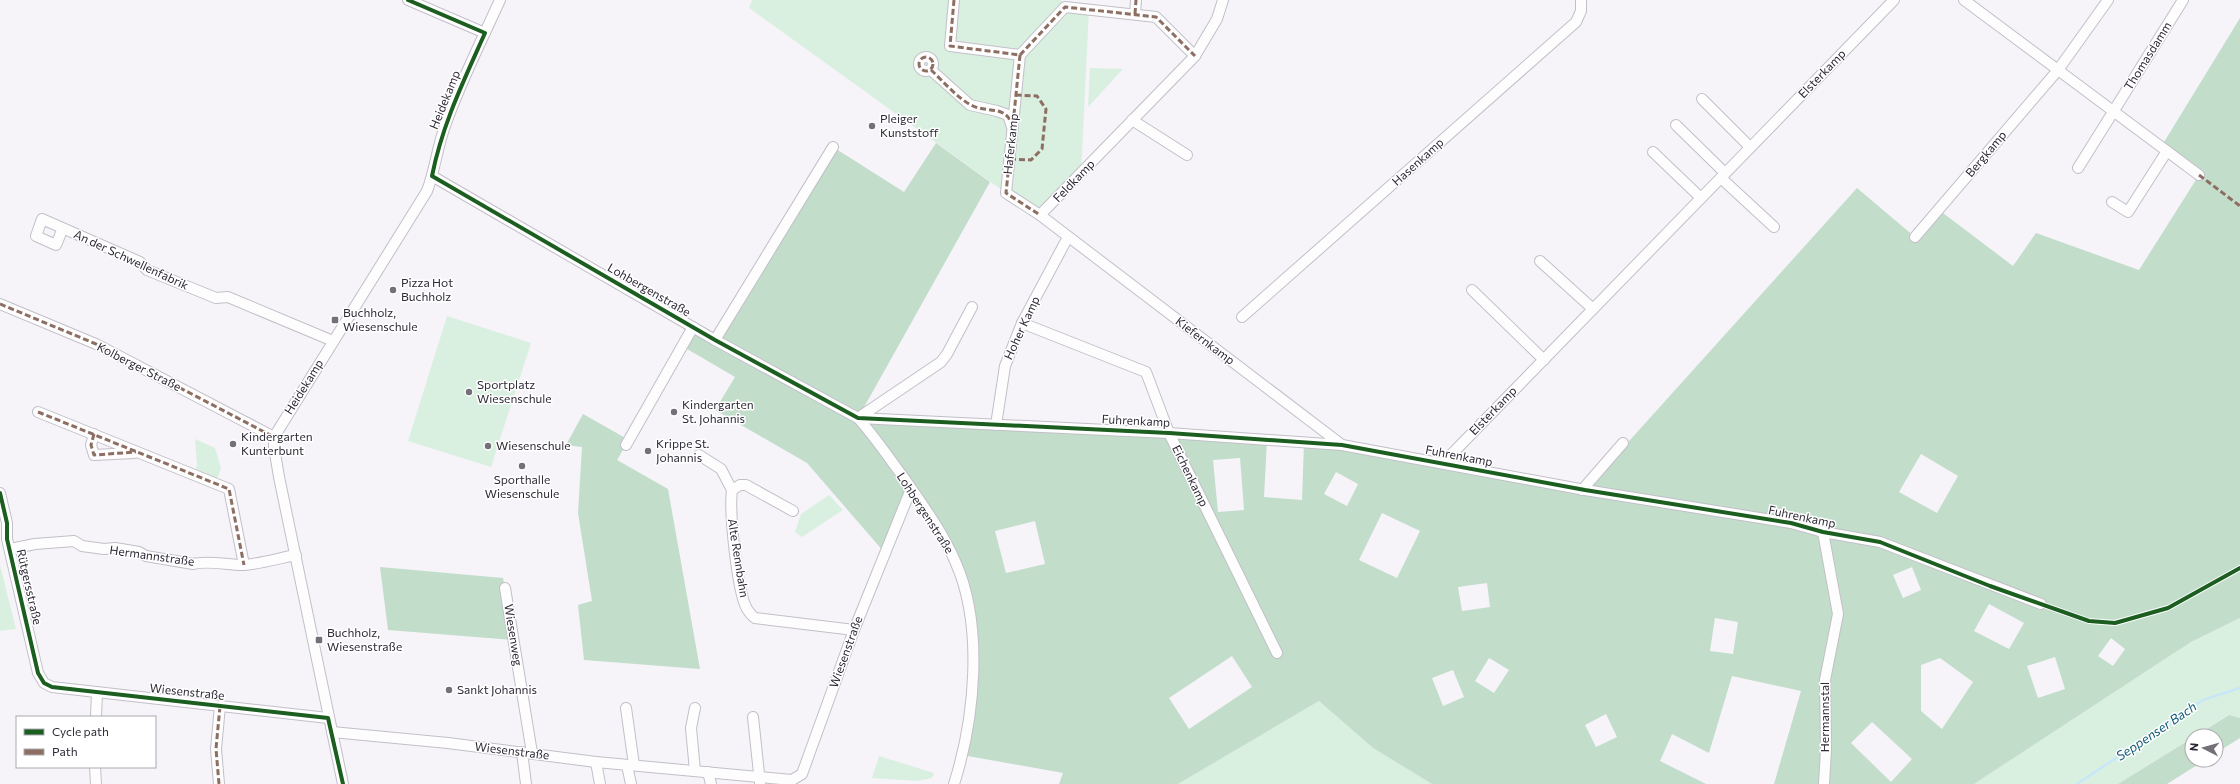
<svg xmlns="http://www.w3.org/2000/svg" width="2240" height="784" viewBox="0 0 2240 784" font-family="Commissioner,sans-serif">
	<rect width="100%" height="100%" fill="#f6f4f9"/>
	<g fill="#d9f0e0">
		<path d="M 752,0 L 1061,0 L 1065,7 L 1089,9 L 1081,173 L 1040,215 L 1006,193 L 749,8 Z"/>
		<path d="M 1090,68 L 1123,69 L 1088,107 Z"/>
		<path d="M 447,316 L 531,343 L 491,467 L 408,441 Z"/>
		<path d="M 195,439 L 215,448 L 221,468 L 216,483 L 194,474 L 197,465 Z"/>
		<path d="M 829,495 L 843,510 L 802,537 L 795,532 L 801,514 Z"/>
		<path d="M 0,565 L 16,629 L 0,631 Z"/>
		<path d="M 2240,618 L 2240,718 L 2228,715 L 2118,784 L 1974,784 L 2191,642 Z"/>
		<path d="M 1319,701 L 1373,748 L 1432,784 L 1178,784 Z"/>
		<path d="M 879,756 L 934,773 L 932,778 L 918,781 L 872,778 Z"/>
	</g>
	<g fill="#c3ddcb" fill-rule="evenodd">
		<path d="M 2240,18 L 2240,618 L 2191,642 L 1974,784 L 1774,784 L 1801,691 L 1732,676 L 1709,753 L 1672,734 L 1660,761 L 1706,784 L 1432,784 L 1373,748 L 1319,701 L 1178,784 L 1059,784 L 1063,773 L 962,755 L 972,636 L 956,562 L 912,490 L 884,552 L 807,463 L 715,410 L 735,377 L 682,346 L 693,327 L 715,340 L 833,147 L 904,192 L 936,143 L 990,182 L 858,418 L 1267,440 L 1264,497 L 1302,500 L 1304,443 L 1585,490 L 1857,188 L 1915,237 L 1939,210 L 2013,266 L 2036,233 L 2139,270 L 2199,175 L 2161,147 ZM 1921,454 L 1958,476 L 1937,513 L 1899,492 ZM 1240,458 L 1244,510 L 1218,512 L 1213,460 ZM 1336,472 L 1358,484 L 1347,506 L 1324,494 ZM 1382,513 L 1420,531 L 1397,578 L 1359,560 ZM 1035,521 L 1045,564 L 1006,573 L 995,531 ZM 1912,567 L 1921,590 L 1903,598 L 1893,575 ZM 1487,583 L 1490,607 L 1462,611 L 1458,587 ZM 1989,604 L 2024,623 L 2009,649 L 1974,631 ZM 1715,618 L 1738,622 L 1733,654 L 1710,651 ZM 2111,638 L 2125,649 L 2113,666 L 2098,656 ZM 1232,656 L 1252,687 L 1189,729 L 1169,698 ZM 2055,657 L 2065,689 L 2038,698 L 2027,666 ZM 1489,658 L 1509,670 L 1494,693 L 1475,681 ZM 1940,658 L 1973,682 L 1942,729 L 1921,711 L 1921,665 ZM 1453,670 L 1464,697 L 1443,706 L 1432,678 ZM 1606,714 L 1617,737 L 1596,747 L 1585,725 ZM 1872,722 L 1912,759 L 1891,782 L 1851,743 Z"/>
		<path d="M 583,414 L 629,440 L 617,460 L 668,489 L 700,669 L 584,660 L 578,605 L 592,601 L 578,513 L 582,447 L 566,445 Z"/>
		<path d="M 380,567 L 503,578 L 514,640 L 388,630 Z"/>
		<path d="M 2229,715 L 2240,718 L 2240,738 L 2216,753 L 2216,736 L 2195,736 Z"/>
		<path d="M 2192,738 L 2192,760 L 2205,760 L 2167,784 L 2118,784 Z"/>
	</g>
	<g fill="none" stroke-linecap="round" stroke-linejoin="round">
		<path stroke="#c7e7f9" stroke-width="2.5" d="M 2077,784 L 2203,700 L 2240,688"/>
		<g stroke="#c2bfc8" stroke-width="12">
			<g id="street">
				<path d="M 408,0 L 485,33"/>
				<path d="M 954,0 L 950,46 L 1020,55"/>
				<path d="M 1964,0 L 2199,175"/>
				<path d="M 1135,14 L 1136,0"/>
				<path d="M 1020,55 L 1006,193 L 1040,215 L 1342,445"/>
				<path d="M 1020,55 L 1065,7 L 1156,17 L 1195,56"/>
				<circle cx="926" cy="64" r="7"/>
				<path d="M 931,70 L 970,105 L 997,111 L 1008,115 L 1012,127"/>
				<path d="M 1702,99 L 1750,147"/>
				<path d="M 1132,120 L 1187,155"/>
				<path d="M 1676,125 L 1725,173"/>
				<path d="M 1653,152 L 1701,198"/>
				<path d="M 2078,168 L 2183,0"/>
				<path d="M 432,176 L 715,340 L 858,418 C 875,437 889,458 904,478 C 922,504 942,531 955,561 C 984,625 975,718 954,784"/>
				<path d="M 1721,178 L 1774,227"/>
				<path d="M 2112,202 L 2128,212 L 2167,151"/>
				<path d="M 1040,215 L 1195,56 L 1217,19 L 1223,0"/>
				<path d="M 63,228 L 56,245 L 36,236 L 42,219 L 140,262 L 147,270 L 216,298 L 228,297 L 333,341"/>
				<path d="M 1915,237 L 2058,70 L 2108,0"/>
				<path d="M 1540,261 L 1593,309"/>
				<path d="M 1472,290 L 1544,360"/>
				<path d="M 0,304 L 96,344 L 274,437"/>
				<path d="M 1242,317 L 1576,22 L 1581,11 L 1581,0"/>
				<path d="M 1022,323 L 1146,372 L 1169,433 L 1277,653"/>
				<path d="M 715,340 L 833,147"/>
				<path d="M 38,412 L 229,489 L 244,565"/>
				<path d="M 858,418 L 1169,433 L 1342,445 L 1585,490 L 1791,523 L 1823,532 L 1880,542 L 2041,604"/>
				<path d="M 858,418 L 941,362 L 947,354 L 972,307"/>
				<path d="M 996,425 L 1005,366 L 1022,323 L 1068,237"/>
				<path d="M 94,434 L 91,445 L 94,455 L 134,453"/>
				<path d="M 626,445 L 693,327"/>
				<path d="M 699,455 L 721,469 L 732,490"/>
				<path d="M 1443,463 L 1894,0"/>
				<path d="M 1582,490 L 1623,443"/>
				<path d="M 0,493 L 7,523 L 7,539 L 38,673 L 44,683 L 52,687 L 328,718"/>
				<path d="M 793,511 L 746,485 L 740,485 L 732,490 C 729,511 737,591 747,609 C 749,612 752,616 755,618 L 854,630"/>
				<path d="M 1823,532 L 1838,614 L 1825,680 L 1826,750 L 1824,784"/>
				<path d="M 10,549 L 35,544 L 74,541 L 82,546 L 104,549 L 115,548 L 139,552 L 146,556 L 193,564 C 208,560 227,565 243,565 C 260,564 279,558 296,555"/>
				<path d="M 505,588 L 532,753"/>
				<path d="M 626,708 L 634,765"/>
				<path d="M 96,717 L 97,692"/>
				<path d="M 753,717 L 760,783"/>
				<path d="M 332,732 L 448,743 L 596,762 L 792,780 L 802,774 L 854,630 L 911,489"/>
				<path d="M 522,752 L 526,784"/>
				<path d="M 596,762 L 600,784"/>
				<path d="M 627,765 L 631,784"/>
				<path d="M 95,767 L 96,784"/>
				<path d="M 695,771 L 691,728 L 695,708"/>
				<path d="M 708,772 L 711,784"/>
				<path d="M 219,784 L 216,749 L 220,706"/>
				<path d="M 343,784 L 279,477 L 274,447 L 274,437 L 427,191 C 435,170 437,148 445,126 C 460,83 481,42 500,0"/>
			</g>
		</g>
		<use href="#street" stroke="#fefdfe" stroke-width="10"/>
		<g stroke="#8d6e63" stroke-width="3" stroke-dasharray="6 3" stroke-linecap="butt">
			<path d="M 954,0 L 950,46 L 1020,55"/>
			<path d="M 1135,14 L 1136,0"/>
			<path d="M 1020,55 L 1065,7 L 1156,17 L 1195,56"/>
			<path d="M 1020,55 L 1006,193 L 1040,215"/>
			<circle cx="926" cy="64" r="7"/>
			<path d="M 931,70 C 943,81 958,99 973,106 C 988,113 1006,105 1012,125"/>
			<path d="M 1010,159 L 1031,160 L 1042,149 L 1046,109 L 1037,96 L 1016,95"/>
			<path d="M 2199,175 L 2240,206"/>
			<path d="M 0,304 L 96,344 L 274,437"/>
			<path d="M 38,412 L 229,489 L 244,565"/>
			<path d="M 94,434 L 91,445 L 94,455 L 136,452"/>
			<path d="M 219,784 L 216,749 L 220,706"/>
		</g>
		<g stroke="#fff" stroke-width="6">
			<g id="cycleway">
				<path d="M 408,0 L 485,33 C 464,80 442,125 432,176 L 715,340 L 858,418 L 1169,433 L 1342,445 L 1585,490 L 1791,523 L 1823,532 L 1880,542 L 1990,586 L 2089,621 L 2115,623 L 2168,608 L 2240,568"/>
				<path d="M 0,493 L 7,523 L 7,539 L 38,673 L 44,683 L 52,687 L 328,718 L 343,784"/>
			</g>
		</g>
		<use href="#cycleway" stroke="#1b5e20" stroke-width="4"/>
	</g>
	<g fill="#74707a" stroke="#fff" stroke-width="1.5">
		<circle cx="872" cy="126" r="4"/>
		<circle cx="393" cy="290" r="4"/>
		<rect x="331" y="316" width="8" height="8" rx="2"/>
		<circle cx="469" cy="392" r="4"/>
		<circle cx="674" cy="412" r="4"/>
		<circle cx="233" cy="444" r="4"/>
		<circle cx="488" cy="446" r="4"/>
		<circle cx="648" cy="451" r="4"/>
		<circle cx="522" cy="466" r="4"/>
		<rect x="315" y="636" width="8" height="8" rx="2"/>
		<circle cx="449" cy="690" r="4"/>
	</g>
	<g text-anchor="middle" stroke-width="3" stroke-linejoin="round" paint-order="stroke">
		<g font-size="12" fill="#2e2936" stroke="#fff">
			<text transform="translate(2148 56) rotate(-58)" y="4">Thomasdamm</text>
			<text transform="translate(1822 74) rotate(-46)" y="4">Elsterkamp</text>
			<text transform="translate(445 100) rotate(-68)" y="4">Heidekamp</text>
			<text transform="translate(1011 144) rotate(-84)" y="4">Haferkamp</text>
			<text transform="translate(1986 154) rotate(-50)" y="4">Bergkamp</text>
			<text transform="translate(1418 162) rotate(-42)" y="4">Hasenkamp</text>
			<text transform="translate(1074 181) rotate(-46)" y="4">Feldkamp</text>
			<text transform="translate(131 260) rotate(25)" y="4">An der Schwellenfabrik</text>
			<text transform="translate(649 290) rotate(30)" y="4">Lohbergenstraße</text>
			<text transform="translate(1022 328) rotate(-65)" y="4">Hoher Kamp</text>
			<text transform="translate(1205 341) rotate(37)" y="4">Kiefernkamp</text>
			<text transform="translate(139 367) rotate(27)" y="4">Kolberger Straße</text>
			<text transform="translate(304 387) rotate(-58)" y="4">Heidekamp</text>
			<text transform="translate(1493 411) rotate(-46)" y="4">Elsterkamp</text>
			<text transform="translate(1136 421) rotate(3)" y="4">Fuhrenkamp</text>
			<text transform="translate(1459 456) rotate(11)" y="4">Fuhrenkamp</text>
			<text transform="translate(1190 476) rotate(64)" y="4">Eichenkamp</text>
			<text transform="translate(925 513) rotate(57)" y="4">Lohbergenstraße</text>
			<text transform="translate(1802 517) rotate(12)" y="4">Fuhrenkamp</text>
			<text transform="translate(152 556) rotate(8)" y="4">Hermannstraße</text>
			<text transform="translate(738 558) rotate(81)" y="4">Alte Rennbahn</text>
			<text transform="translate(29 587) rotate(77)" y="4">Rütgersstraße</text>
			<text transform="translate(513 635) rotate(81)" y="4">Wiesenweg</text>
			<text transform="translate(846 652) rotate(-70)" y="4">Wiesenstraße</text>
			<text transform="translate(187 692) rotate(6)" y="4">Wiesenstraße</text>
			<text transform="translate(1825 717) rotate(-90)" y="4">Hermannstal</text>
			<text transform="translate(512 751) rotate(7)" y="4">Wiesenstraße</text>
		</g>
		<g font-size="12" fill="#2e2936" stroke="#fff" text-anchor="start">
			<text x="880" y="123">Pleiger<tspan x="880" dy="14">Kunststoff</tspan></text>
			<text x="401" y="287">Pizza Hot<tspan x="401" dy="14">Buchholz</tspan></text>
			<text x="343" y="317">Buchholz,<tspan x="343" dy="14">Wiesenschule</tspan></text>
			<text x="477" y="389">Sportplatz<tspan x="477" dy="14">Wiesenschule</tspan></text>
			<text x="682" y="409">Kindergarten<tspan x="682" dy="14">St. Johannis</tspan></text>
			<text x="241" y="441">Kindergarten<tspan x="241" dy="14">Kunterbunt</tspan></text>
			<text x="656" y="448">Krippe St.<tspan x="656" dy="14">Johannis</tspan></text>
			<text x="496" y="450">Wiesenschule</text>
			<text x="522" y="484" text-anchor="middle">Sporthalle<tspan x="522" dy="14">Wiesenschule</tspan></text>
			<text x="327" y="637">Buchholz,<tspan x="327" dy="14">Wiesenstraße</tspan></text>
			<text x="457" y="694">Sankt Johannis</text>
		</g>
		<g font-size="13" font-style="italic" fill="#125b77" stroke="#fff">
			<text transform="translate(2156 731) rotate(-34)" y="5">Seppenser Bach</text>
		</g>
	</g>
	<rect x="16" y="716" width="140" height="52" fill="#ffffff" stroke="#aba9af"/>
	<rect x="24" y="729" width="20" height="6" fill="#1b5e20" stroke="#aba9af"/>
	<text x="52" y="736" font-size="12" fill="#2e2936">Cycle path</text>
	<rect x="24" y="749" width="20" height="6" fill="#8d6e63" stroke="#aba9af"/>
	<text x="52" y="756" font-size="12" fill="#2e2936">Path</text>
	<g transform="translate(2204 748) rotate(276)"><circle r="19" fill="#ffffff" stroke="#aba9af"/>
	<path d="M0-3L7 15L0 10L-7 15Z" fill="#74707a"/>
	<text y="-6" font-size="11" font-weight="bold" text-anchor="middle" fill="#2e2936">N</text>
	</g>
</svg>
